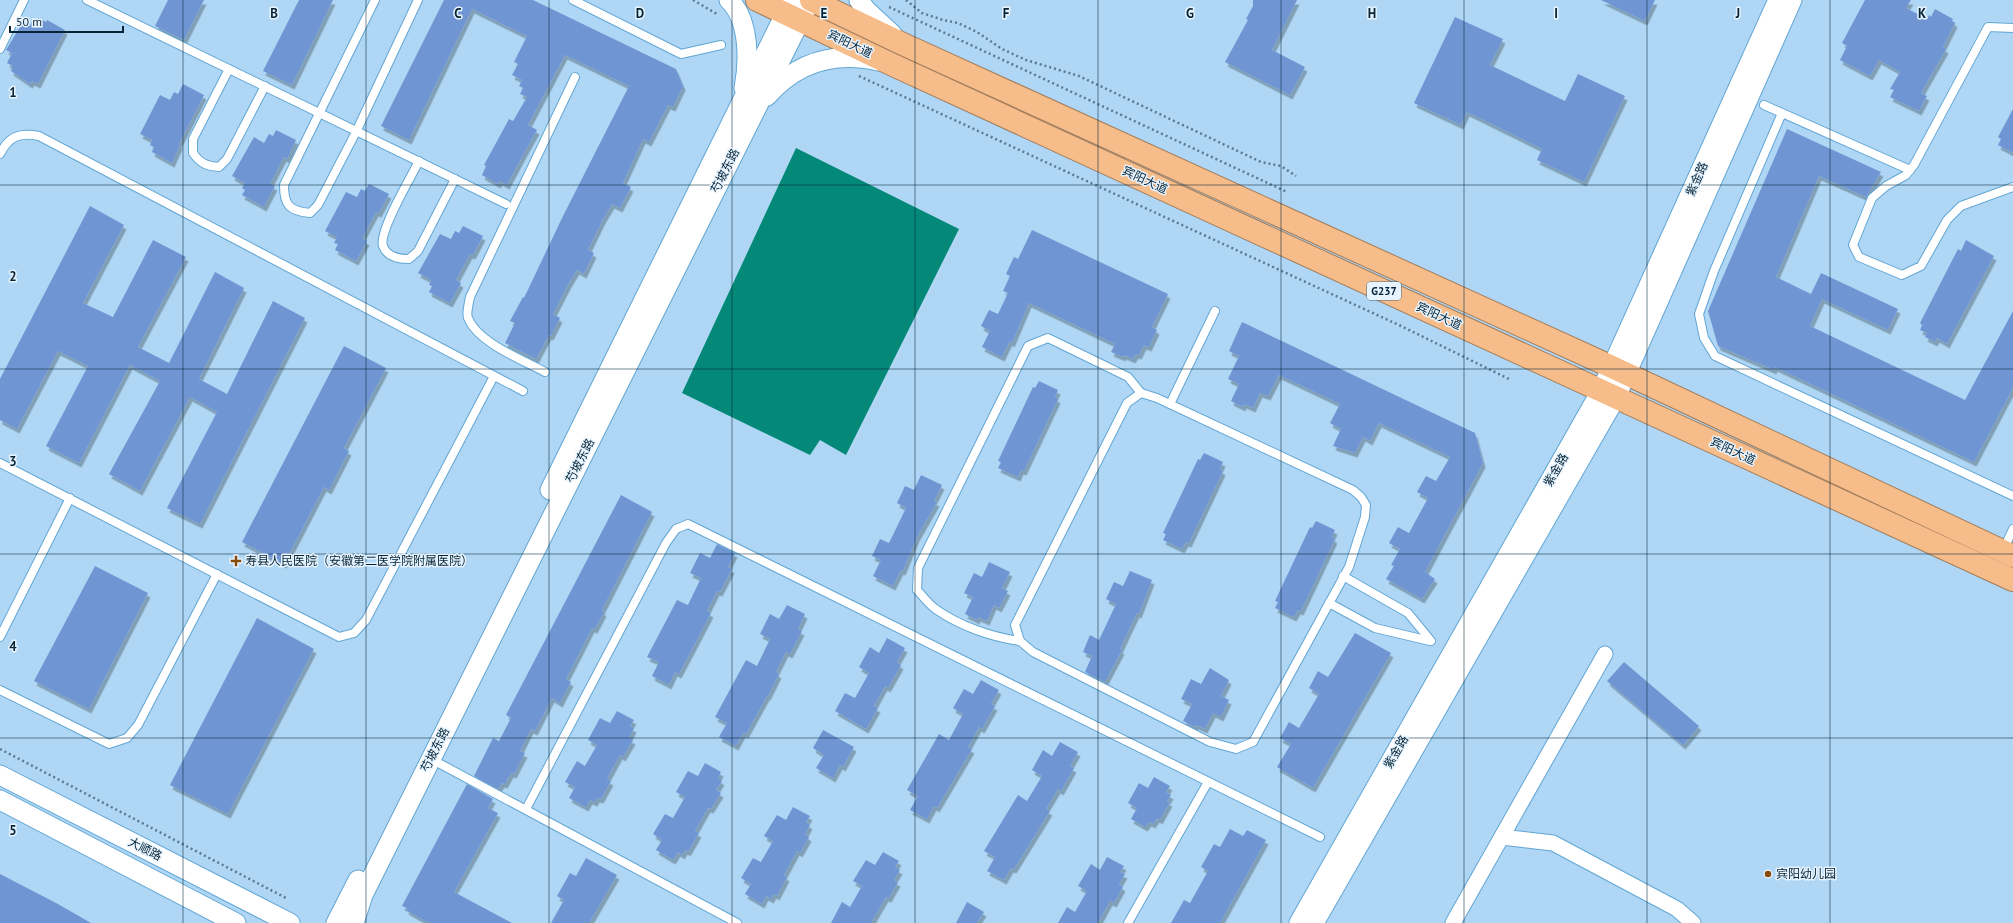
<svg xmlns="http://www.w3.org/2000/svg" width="2013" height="923" viewBox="0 0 2013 923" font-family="'PT Sans','Noto Sans SC',sans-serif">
	<defs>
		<filter id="shadow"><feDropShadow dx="2.5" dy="4.5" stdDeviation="0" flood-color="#0004"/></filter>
	</defs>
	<rect width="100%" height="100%" fill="#afd7f5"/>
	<path fill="#048978" d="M 796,148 L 959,229 L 846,455 L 820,440 L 810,455 L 682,393 Z"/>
	<g fill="#7095d3" filter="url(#shadow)">
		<path d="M 168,0 L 204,0 L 184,40 L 155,26 Z"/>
		<path d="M 299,0 L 333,0 L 292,85 L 263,71 Z"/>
		<path d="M 444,0 L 533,0 L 676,69 L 683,86 L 673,107 L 668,105 L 649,142 L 643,139 L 623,183 L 631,187 L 620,208 L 612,204 L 602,221 L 588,250 L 594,253 L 584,274 L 577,270 L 569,283 L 553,314 L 560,318 L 551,336 L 549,335 L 536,359 L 505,343 L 515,323 L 510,321 L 523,297 L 524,298 L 562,218 L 629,86 L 565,55 L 528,125 L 537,130 L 523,155 L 507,185 L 500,181 L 498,184 L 482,175 L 486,166 L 484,165 L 509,119 L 513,121 L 527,97 L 520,94 L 523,88 L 519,86 L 522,80 L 512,75 L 518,64 L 514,62 L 527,36 L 472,9 L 409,140 L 381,126 Z"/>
		<path d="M 1253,0 L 1297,0 L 1272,50 L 1305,67 L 1290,95 L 1225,62 L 1248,20 L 1246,19 L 1253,6 Z"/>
		<path d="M 1601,0 L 1655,0 L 1645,21 Z"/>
		<path d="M 1865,0 L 1911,0 L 1906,8 L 1927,19 L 1929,15 L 1931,17 L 1935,9 L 1953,19 L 1952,21 L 1955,23 L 1943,47 L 1946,49 L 1921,93 L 1927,96 L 1919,111 L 1890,97 L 1894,90 L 1890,89 L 1900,72 L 1879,60 L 1870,76 L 1840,60 L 1847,46 L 1842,43 Z"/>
		<path d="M 1455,17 L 1503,39 L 1490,65 L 1565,101 L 1578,74 L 1625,96 L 1584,182 L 1537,160 L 1542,149 L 1467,112 L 1461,125 L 1414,103 Z"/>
		<path d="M 38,18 L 46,22 L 47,20 L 65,30 L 38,84 L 32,81 L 30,84 L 11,71 L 13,66 L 7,63 L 12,53 L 6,50 L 23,22 L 30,26 L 33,19 L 37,20 Z"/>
		<path d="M 183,84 L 204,95 L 179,144 L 180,145 L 172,163 L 152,152 L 154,147 L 150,145 L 152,140 L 140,134 L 160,95 L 170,100 L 174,92 L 178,94 Z"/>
		<path d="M 2013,109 L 2013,153 L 1998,145 L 2001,139 L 1998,137 Z"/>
		<path d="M 1787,129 L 1881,172 L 1866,197 L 1819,176 L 1776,277 L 1811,294 L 1821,273 L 1898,309 L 1888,330 L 1822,299 L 1810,326 L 1965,400 L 2013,311 L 2013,388 L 1974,462 L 1775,367 L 1774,370 L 1718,346 L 1708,311 Z"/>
		<path d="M 276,130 L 296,140 L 287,159 L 284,157 L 270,184 L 275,186 L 264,207 L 242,195 L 245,190 L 242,188 L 245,183 L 232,176 L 254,137 L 264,143 L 269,134 L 273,136 Z"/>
		<path d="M 369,184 L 389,194 L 379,213 L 376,212 L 362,238 L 367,241 L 356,261 L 335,250 L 338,244 L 334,243 L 337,237 L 325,231 L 346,192 L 357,197 L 361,189 L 365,191 Z"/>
		<path d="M 90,206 L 124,225 L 83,303 L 113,317 L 153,240 L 186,257 L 138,347 L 169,363 L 215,272 L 244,288 L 199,379 L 227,394 L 273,301 L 305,318 L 200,524 L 167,508 L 217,412 L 190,397 L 140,491 L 109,474 L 160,381 L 130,365 L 79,463 L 46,446 L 88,366 L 58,351 L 17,429 L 0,420 L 0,379 Z"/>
		<path d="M 463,226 L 483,236 L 473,255 L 470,254 L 456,280 L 461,283 L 450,303 L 429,292 L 432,286 L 429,285 L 431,280 L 418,273 L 440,234 L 451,239 L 455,231 L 459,233 Z"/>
		<path d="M 1032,230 L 1168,294 L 1152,327 L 1157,330 L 1149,347 L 1144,345 L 1139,355 L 1136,354 L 1133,359 L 1124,355 L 1123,357 L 1111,352 L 1115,344 L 1029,303 L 1012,343 L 1010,341 L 1002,357 L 982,347 L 990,331 L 981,326 L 989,310 L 998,314 L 1008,293 L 1003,291 L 1010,276 L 1006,274 L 1014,257 L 1018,259 Z"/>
		<path d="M 1966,240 L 1994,256 L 1947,344 L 1937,338 L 1935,342 L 1925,337 L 1927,333 L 1920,330 L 1922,325 L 1920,323 L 1958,249 L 1961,251 Z"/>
		<path d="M 1242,322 L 1475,433 L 1483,463 L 1425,572 L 1435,579 L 1422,599 L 1386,579 L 1394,566 L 1391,565 L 1400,549 L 1389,543 L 1398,527 L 1409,533 L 1428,498 L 1417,492 L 1426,476 L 1436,481 L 1450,457 L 1379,423 L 1370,441 L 1363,437 L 1355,453 L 1333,446 L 1341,429 L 1330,423 L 1340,404 L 1279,375 L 1268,396 L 1260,393 L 1253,408 L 1244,404 L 1243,407 L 1231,401 L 1239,384 L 1228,379 L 1239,356 L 1229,351 Z"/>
		<path d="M 344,346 L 386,368 L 344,448 L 349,451 L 329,490 L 324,487 L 284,564 L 242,542 Z"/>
		<path d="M 1039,381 L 1058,390 L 1055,397 L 1058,399 L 1024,471 L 1021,470 L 1018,477 L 998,468 L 1001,462 L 998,461 L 1033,387 L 1035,388 Z"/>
		<path d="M 1204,453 L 1223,462 L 1220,469 L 1223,471 L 1189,543 L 1186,542 L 1182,549 L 1163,540 L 1166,534 L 1163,533 L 1198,459 L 1200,460 Z"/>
		<path d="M 921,475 L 942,485 L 934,501 L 937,502 L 917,537 L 903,571 L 901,570 L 893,586 L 873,576 L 881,560 L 872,556 L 880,539 L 889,543 L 906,508 L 897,503 L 905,486 L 914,490 Z"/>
		<path d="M 621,495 L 652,512 L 603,608 L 602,611 L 604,612 L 595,629 L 592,628 L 566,679 L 571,682 L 560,703 L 552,698 L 535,731 L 531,729 L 520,751 L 525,753 L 514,774 L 511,773 L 505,784 L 502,783 L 498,789 L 474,776 L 493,738 L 499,741 L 511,718 L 506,715 Z"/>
		<path d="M 1316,521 L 1335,530 L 1332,537 L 1335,539 L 1301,611 L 1298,610 L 1294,617 L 1275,608 L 1278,602 L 1275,601 L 1310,527 L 1312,528 Z"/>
		<path d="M 717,544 L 735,553 L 728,567 L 732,569 L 720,592 L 717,591 L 707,611 L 711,613 L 699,636 L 679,674 L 675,672 L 669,685 L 652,676 L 659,662 L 647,657 L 677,600 L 688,605 L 701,578 L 690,573 L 700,553 L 710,558 Z"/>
		<path d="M 989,562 L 1010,572 L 1002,588 L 1008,591 L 999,608 L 994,605 L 987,621 L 978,617 L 977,620 L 965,614 L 973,597 L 964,593 L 974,573 L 982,577 Z"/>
		<path d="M 95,566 L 148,593 L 89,709 L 34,681 Z"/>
		<path d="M 1130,571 L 1152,580 L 1139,614 L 1137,613 L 1120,649 L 1122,650 L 1105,682 L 1085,672 L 1092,656 L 1083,652 L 1090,635 L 1099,640 L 1108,621 L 1116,604 L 1106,599 L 1114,582 L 1123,586 Z"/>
		<path d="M 787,605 L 805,614 L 798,629 L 802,631 L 790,654 L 786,652 L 776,672 L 779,674 L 768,696 L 767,696 L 746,734 L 743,733 L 736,746 L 719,737 L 727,723 L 715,717 L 746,660 L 757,666 L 770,639 L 760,634 L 770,614 L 779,619 Z"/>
		<path d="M 257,618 L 314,649 L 228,814 L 170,785 Z"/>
		<path d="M 1355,633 L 1391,653 L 1313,788 L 1277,767 L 1291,744 L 1280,738 L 1289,722 L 1299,728 L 1319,694 L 1309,688 L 1318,671 L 1328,677 Z"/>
		<path d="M 887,638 L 905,648 L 897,662 L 901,665 L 888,688 L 885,686 L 874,706 L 878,708 L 866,729 L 835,711 L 845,693 L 855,698 L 869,673 L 859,667 L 870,647 L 879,653 Z"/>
		<path d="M 1624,662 L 1699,726 L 1683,745 L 1607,681 Z"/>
		<path d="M 1210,668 L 1229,680 L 1221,696 L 1229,700 L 1221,717 L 1213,713 L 1205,729 L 1196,725 L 1195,727 L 1183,721 L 1192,704 L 1181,699 L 1191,679 L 1201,684 Z"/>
		<path d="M 981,680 L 999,690 L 991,704 L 995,706 L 982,729 L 979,727 L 968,747 L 972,749 L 937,808 L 934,806 L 927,819 L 910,810 L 918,796 L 907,790 L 939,734 L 949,740 L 963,714 L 953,708 L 964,689 L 973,694 Z"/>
		<path d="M 617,711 L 634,720 L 630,726 L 634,728 L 629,738 L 633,740 L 623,757 L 620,755 L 607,779 L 611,781 L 601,799 L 597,798 L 595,802 L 590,800 L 586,807 L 569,798 L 575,787 L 565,782 L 577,761 L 585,766 L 597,745 L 588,740 L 600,718 L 610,723 Z"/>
		<path d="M 823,730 L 854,747 L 843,767 L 840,765 L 833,778 L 816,768 L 824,755 L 813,748 Z"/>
		<path d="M 1060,742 L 1078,752 L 1070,766 L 1074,768 L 1061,791 L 1058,789 L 1046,809 L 1050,811 L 1037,832 L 1014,869 L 1011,868 L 1004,880 L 987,871 L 995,857 L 984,851 L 1018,795 L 1027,801 L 1042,776 L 1032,770 L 1043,750 L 1052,756 Z"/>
		<path d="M 705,763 L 721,772 L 718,778 L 722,781 L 716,790 L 721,793 L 711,809 L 708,808 L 695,831 L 699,833 L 688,852 L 685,850 L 682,855 L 678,852 L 673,860 L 656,850 L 662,840 L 653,834 L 665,814 L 673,818 L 685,797 L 676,792 L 688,771 L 698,776 Z"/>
		<path d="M 1154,777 L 1170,786 L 1166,792 L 1171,795 L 1167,801 L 1170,802 L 1160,820 L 1157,818 L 1153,824 L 1149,822 L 1145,827 L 1131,819 L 1137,808 L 1128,803 L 1139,783 L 1148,788 Z"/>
		<path d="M 467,784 L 493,799 L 488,808 L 498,813 L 454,892 L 512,923 L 429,923 L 406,910 L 407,908 L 402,906 Z"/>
		<path d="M 793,807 L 810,816 L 806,822 L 810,825 L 805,834 L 809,837 L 800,853 L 797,851 L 784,875 L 787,877 L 777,896 L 774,894 L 771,899 L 766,896 L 762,904 L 745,894 L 751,884 L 741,878 L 753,858 L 761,862 L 773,841 L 764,836 L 777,815 L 786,820 Z"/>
		<path d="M 1230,829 L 1243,836 L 1247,830 L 1266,840 L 1220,923 L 1171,923 L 1184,900 L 1190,903 L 1208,871 L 1201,867 L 1214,844 L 1220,847 Z"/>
		<path d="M 883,852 L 899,861 L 895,867 L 900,870 L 894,880 L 898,882 L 889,898 L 886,897 L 871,923 L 831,923 L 842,902 L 850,907 L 862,886 L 853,881 L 866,860 L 875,865 Z"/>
		<path d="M 1107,857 L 1124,866 L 1120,872 L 1125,874 L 1119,884 L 1123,887 L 1114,903 L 1110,901 L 1098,923 L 1058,923 L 1067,907 L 1075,912 L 1087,891 L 1078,886 L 1091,864 L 1100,870 Z"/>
		<path d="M 586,858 L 617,875 L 589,923 L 551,923 L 564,900 L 557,896 L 570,873 L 576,876 Z"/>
		<path d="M 0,874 L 58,904 L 91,923 L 0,923 Z"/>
		<path d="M 967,902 L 984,912 L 977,923 L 956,923 Z"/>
	</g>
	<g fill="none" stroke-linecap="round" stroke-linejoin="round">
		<g stroke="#61a6d5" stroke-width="10">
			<g id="service">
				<path d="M 87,0 L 506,204"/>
				<path d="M 375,0 L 284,185 C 284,205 289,211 310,213 L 318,205 L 356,132 L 418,0"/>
				<path d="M 573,0 L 681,54 L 721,45"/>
				<path d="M 2013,28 L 1988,27 L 1914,165 L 1906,175 L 1886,186 L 1872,198 L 1853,245 L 1859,257 L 1902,275 L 1921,266 L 1947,220 L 1961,206 L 2013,187"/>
				<path d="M 0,49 L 24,0"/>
				<path d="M 229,69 L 193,139 L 193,153 C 200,163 206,166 219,167 L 227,159 L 265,86"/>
				<path d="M 1764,105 L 1910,170"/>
				<path d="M 1782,113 L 1714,271 L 1699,314 L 1704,338 L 1715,356 L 2013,496"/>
				<path d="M 0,154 C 9,136 20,132 39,136 L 523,391"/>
				<path d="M 419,161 C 411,177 378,232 383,246 C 387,257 400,259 409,259 L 418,251 L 455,179"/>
				<path d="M 545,372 C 523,360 478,343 468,318 C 466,313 469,303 470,297 L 575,77"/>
				<path d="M 1141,393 L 1157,398 L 1353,490 L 1361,497 L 1366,505 L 1365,517 L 1349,567 L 1253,742 L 1236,749 L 1210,742 L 1033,652 L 1020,641 L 1015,625 L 1127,403 Z"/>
				<path d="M 1170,404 L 1215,311"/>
				<path d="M 0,463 L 339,637 L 354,633 L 366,620 L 494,376"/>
				<path d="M 2007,542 L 2013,529"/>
				<path d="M 1343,576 L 1408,613 L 1431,641"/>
				<path d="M 1329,603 L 1375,628 L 1430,641"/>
				<path d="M 0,637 L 70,498"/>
				<path d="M 1020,641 C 991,637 960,626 937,610 C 929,605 923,596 917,590 L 918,568 L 1028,346 L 1048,338 L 1128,377 L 1141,393"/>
				<path d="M 0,690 L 109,744 L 127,738 L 138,725 L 217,574"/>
				<path d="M 431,759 L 737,923"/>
				<path d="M 526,809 L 666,543 L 676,529 L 688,524 L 1320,837"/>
				<path d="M 1128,923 L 1208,782"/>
			</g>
		</g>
		<g stroke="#61a6d5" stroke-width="17">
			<g id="minor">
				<path d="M 1502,837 L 1553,843 L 1677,909 L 1693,923"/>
				<path d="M 1453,923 L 1605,654"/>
			</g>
		</g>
		<g stroke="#61a6d5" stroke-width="21">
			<g id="tertiary">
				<path d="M 729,0 C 750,20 749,62 744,88"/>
				<path d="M 859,0 L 866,10 L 892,34"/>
				<path d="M 767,96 C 797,62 834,51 878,61"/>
				<path d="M 550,490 L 792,0"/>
				<path d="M 0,775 L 290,923"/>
				<path d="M 0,800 L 236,923"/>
				<path d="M 336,923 L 358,880"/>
				<path d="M 354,923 L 363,895 L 807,7"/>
				<path d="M 1299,923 L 1601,391 L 1778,0"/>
				<path d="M 1314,923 L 1616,397 L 1792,0"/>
			</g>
		</g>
		<g stroke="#a17c5a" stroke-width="24">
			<g id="trunk">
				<path d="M 757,0 L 893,65 L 2013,580"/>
				<path d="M 811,0 L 905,45 L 1612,367 L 2013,556"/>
			</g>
		</g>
		<g stroke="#577a91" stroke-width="2.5" stroke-dasharray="2 3" stroke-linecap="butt">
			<path d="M 693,0 L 717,14"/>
			<path d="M 906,0 L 922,13 L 943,20 L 958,23 L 977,32 L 1002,49 L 1026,60 L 1079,76 L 1261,162 L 1281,166 L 1296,176"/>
			<path d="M 889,7 L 1287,192"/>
			<path d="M 859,76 L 1401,326 L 1511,380"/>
			<path d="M 0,749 L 286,898"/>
		</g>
		<use href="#service" stroke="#fff" stroke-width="8"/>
		<use href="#minor" stroke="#fff" stroke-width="15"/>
		<use href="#tertiary" stroke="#fff" stroke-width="19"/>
		<use href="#trunk" stroke="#f6bc8a" stroke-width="22"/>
	</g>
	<path fill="none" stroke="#062436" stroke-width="1" stroke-opacity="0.55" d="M 183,0 L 183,923M 366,0 L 366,923M 549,0 L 549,923M 732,0 L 732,923M 915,0 L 915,923M 1098,0 L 1098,923M 1281,0 L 1281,923M 1464,0 L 1464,923M 1647,0 L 1647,923M 1830,0 L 1830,923M 0,185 L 2013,185M 0,369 L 2013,369M 0,554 L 2013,554M 0,738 L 2013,738"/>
	<g fill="#884c09" stroke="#e7f4ff" stroke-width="1.5">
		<path d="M234 555h4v4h4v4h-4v4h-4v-4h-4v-4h4z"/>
		<circle cx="1768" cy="874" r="4"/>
	</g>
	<g text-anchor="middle" stroke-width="3" stroke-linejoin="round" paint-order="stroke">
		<rect fill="#e7f4ff" stroke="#4a6272" stroke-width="1" x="1367" y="282" width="34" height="18" rx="3"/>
		<g font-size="11" font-weight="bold" fill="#062436">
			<text x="1384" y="295">G237</text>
		</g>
		<g font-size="12" fill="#062436" stroke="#e7f4ff">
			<text transform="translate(850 44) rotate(26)" y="4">宾阳大道</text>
			<text transform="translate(725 171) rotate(-63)" y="4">芍坡东路</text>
			<text transform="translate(1697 179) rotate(-66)" y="4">紫金路</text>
			<text transform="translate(1145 180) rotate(25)" y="4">宾阳大道</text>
			<text transform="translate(1439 316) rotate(25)" y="4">宾阳大道</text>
			<text transform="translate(1733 451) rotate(25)" y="4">宾阳大道</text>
			<text transform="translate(580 461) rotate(-63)" y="4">芍坡东路</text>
			<text transform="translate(1556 470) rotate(-60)" y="4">紫金路</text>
			<text transform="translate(435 750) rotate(-63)" y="4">芍坡东路</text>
			<text transform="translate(1396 752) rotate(-60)" y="4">紫金路</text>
			<text transform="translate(145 849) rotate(27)" y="4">大顺路</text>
		</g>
		<g font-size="12" fill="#062436" stroke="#e7f4ff" text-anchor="start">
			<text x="245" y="565">寿县人民医院（安徽第二医学院附属医院）</text>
			<text x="1776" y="878">宾阳幼儿园</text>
		</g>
	</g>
	<g font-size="13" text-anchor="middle" font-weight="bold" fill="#062436" stroke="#e7f4ff" stroke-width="3" stroke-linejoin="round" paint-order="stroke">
		<text x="274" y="18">B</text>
		<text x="458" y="18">C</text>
		<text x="640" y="18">D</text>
		<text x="824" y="18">E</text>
		<text x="1006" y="18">F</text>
		<text x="1190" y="18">G</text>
		<text x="1372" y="18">H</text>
		<text x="1556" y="18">I</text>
		<text x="1738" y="18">J</text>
		<text x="1922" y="18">K</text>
		<text x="13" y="97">1</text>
		<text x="13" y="281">2</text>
		<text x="13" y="466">3</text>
		<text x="13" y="651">4</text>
		<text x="13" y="835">5</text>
	</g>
	<path d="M10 26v6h113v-6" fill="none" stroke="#062436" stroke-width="2"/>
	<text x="16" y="26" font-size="12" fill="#062436" stroke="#e7f4ff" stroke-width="3" paint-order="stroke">50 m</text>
</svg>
